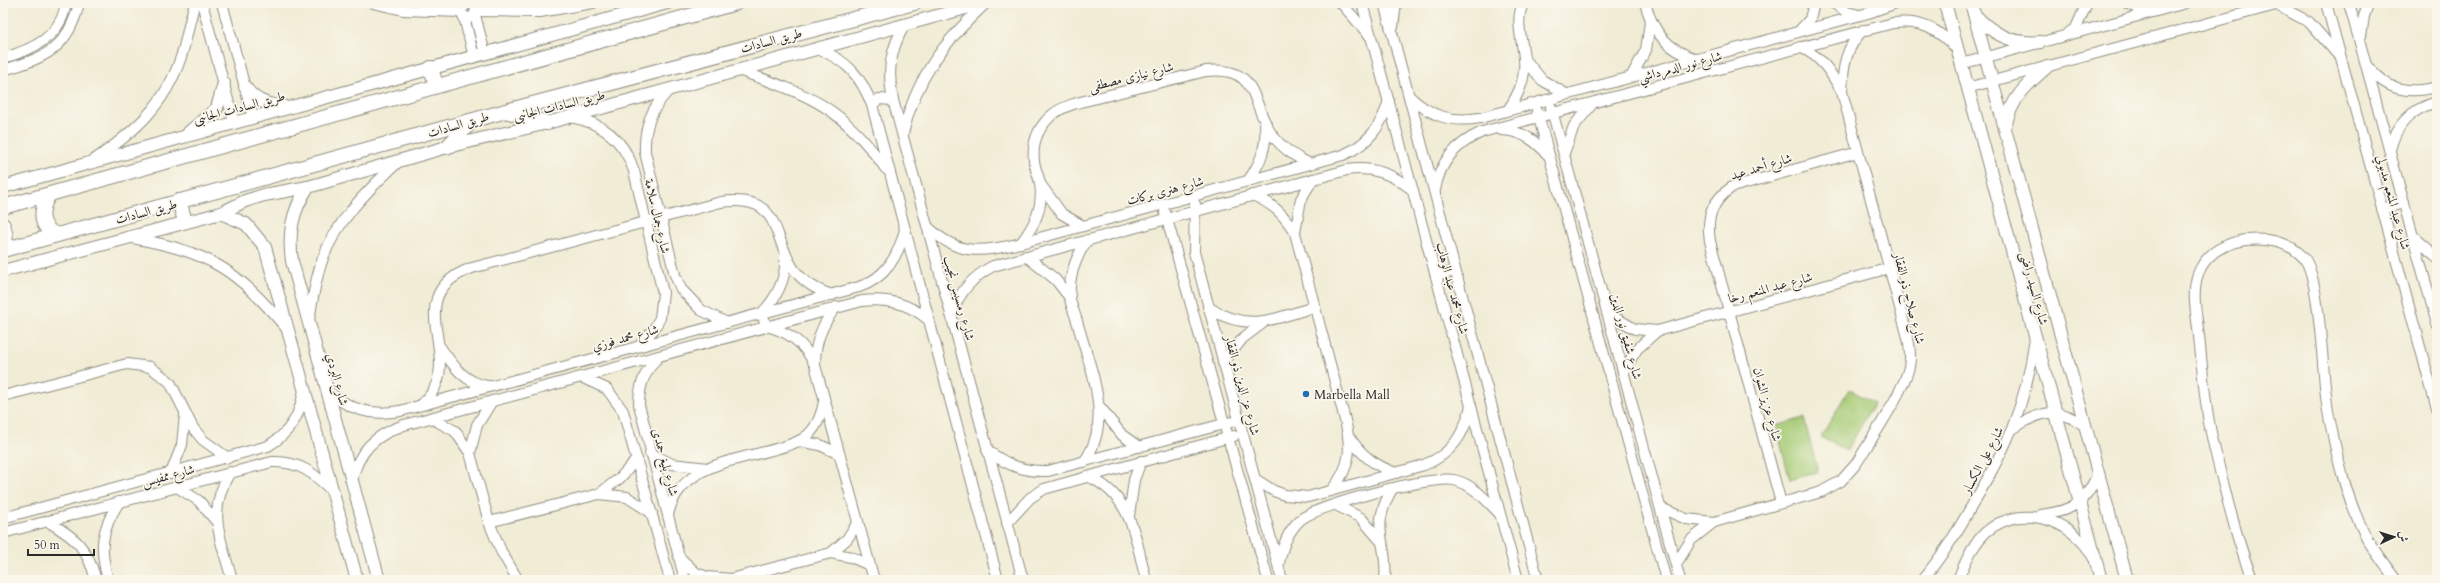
<svg xmlns="http://www.w3.org/2000/svg" width="2440" height="583" viewBox="0 0 2440 583" font-family="Cardo,Amiri,serif">
	<rect width="100%" height="100%" fill="#fbf7ec"/>
	<filter id="ink" filterUnits="userSpaceOnUse"><feTurbulence type="fractalNoise" baseFrequency=".025" numOctaves="2"/><feDisplacementMap in="SourceGraphic" scale="8" xChannelSelector="R" yChannelSelector="G"/><feConvolveMatrix kernelMatrix="1 2 1 2 8 2 1 2 1" color-interpolation-filters="sRGB"/></filter>
	<filter id="wash" filterUnits="userSpaceOnUse"><feTurbulence type="fractalNoise" baseFrequency=".012" numOctaves="4" result="noise"/><feDisplacementMap in="SourceGraphic" scale="16" xChannelSelector="R" yChannelSelector="G"/><feGaussianBlur stdDeviation="0.9" result="paint"/><feColorMatrix in="noise" values="0 0 0 0 0 0 0 0 0 0 0 0 0 0 0 0 0 1.4 0 .05"/><feComposite in="paint" operator="in"/></filter>
	<g filter="url(#wash)">
		<rect width="100%" height="100%" fill="#f1ecd5"/>
		<g fill="#a5cb75" stroke="#687b50">
			<path d="M 1849,389 L 1874,403 L 1847,451 L 1821,437 Z"/>
			<path d="M 1804,418 L 1818,472 L 1790,480 L 1776,426 Z"/>
		</g>
	</g>
	<g filter="url(#ink)">
		<g fill="none" stroke-linecap="round" stroke-linejoin="round">
			<g stroke="#8e8c80" stroke-width="12">
				<g id="minor">
					<path d="M 202,3 L 234,122"/>
					<path d="M 222,3 L 253,117"/>
					<path d="M 373,3 L 403,10 L 461,12"/>
					<path d="M 467,3 L 461,10 L 462,15 L 469,18 L 473,17 L 476,11 L 475,6 L 471,3"/>
					<path d="M 1341,3 L 1370,36"/>
					<path d="M 1362,3 L 1518,580"/>
					<path d="M 1384,3 L 1538,580"/>
					<path d="M 1645,3 C 1653,32 1667,50 1697,59"/>
					<path d="M 1833,3 L 1847,12 L 1859,15"/>
					<path d="M 2127,3 L 2145,11 L 2152,11"/>
					<path d="M 2326,3 L 2437,409"/>
					<path d="M 2349,3 L 2437,324"/>
					<path d="M 2277,5 L 2309,22 L 2339,56"/>
					<path d="M 476,11 L 540,12 L 593,3"/>
					<path d="M 475,15 L 485,54"/>
					<path d="M 464,17 L 474,57"/>
					<path d="M 905,24 C 890,50 887,71 893,100 L 1023,580"/>
					<path d="M 1393,27 L 1396,3"/>
					<path d="M 1800,30 L 1810,19 L 1814,3"/>
					<path d="M 2067,34 L 2076,28 L 2087,3"/>
					<path d="M 2361,36 L 2364,16 L 2369,3"/>
					<path d="M 820,50 C 848,61 861,77 872,105 L 998,580"/>
					<path d="M 3,58 C 32,50 61,37 66,3"/>
					<path d="M 1524,58 L 1542,80 L 1566,94"/>
					<path d="M 1961,64 L 2186,3"/>
					<path d="M 2368,67 C 2387,91 2409,94 2437,87"/>
					<path d="M 3,70 C 44,59 69,48 79,3"/>
					<path d="M 741,71 C 811,96 841,106 886,169"/>
					<path d="M 1631,77 L 1646,50 L 1650,22"/>
					<path d="M 1967,88 L 2283,3"/>
					<path d="M 668,91 C 651,109 644,127 645,152 L 675,275 L 681,289 L 701,310 L 727,323"/>
					<path d="M 1842,92 C 1843,67 1845,48 1863,30"/>
					<path d="M 1409,96 C 1430,116 1451,123 1480,118 L 1868,13 L 1896,3"/>
					<path d="M 872,105 L 879,99 L 893,100"/>
					<path d="M 1551,107 L 1680,580"/>
					<path d="M 1508,110 C 1519,94 1526,78 1524,58 C 1522,38 1515,22 1523,3"/>
					<path d="M 1537,111 L 1666,580"/>
					<path d="M 570,117 C 602,122 624,140 634,171 L 663,293 L 660,318 L 654,329 L 640,345"/>
					<path d="M 1501,130 C 1520,130 1535,140 1547,154"/>
					<path d="M 903,133 C 917,76 944,42 986,3"/>
					<path d="M 2390,150 C 2396,124 2411,109 2437,102"/>
					<path d="M 1564,153 L 1574,126 L 1592,104"/>
					<path d="M 94,160 C 134,132 165,106 181,57 C 187,39 189,21 195,3"/>
					<path d="M 1248,181 C 1260,164 1267,148 1265,126"/>
					<path d="M 1041,185 L 1062,214 L 1083,226"/>
					<path d="M 1435,190 C 1440,161 1456,144 1482,132 L 1893,23 C 1921,20 1938,29 1957,49"/>
					<path d="M 1252,195 C 1272,203 1284,214 1295,233 L 1344,416 C 1352,447 1352,466 1331,491"/>
					<path d="M 1195,204 L 1194,252 L 1282,580"/>
					<path d="M 2382,209 L 2404,203"/>
					<path d="M 1165,212 L 1268,580"/>
					<path d="M 927,226 C 958,257 982,252 1021,243 L 1343,155 C 1368,144 1381,127 1389,101"/>
					<path d="M 1295,233 L 1301,199 L 1313,179"/>
					<path d="M 2413,236 L 2437,257"/>
					<path d="M 132,238 C 210,252 236,269 287,329"/>
					<path d="M 1021,243 C 1034,226 1044,207 1040,184 C 1039,176 1035,169 1034,161 C 1032,143 1038,127 1052,115 C 1066,103 1091,100 1109,95 C 1141,87 1173,79 1206,71 C 1261,65 1250,105 1273,136 C 1283,149 1295,157 1310,164"/>
					<path d="M 785,256 C 787,279 777,297 762,313 L 766,326 C 790,332 804,343 815,365 L 874,580"/>
					<path d="M 1026,256 L 1055,279 L 1070,298"/>
					<path d="M 1436,276 L 1455,271"/>
					<path d="M 1208,307 C 1246,333 1274,319 1314,307"/>
					<path d="M 1607,313 L 1635,329 L 1657,331 L 1890,268"/>
					<path d="M 951,314 C 960,292 972,277 993,266 L 1347,170 C 1373,166 1392,174 1413,190"/>
					<path d="M 309,321 C 312,301 315,281 322,261 C 335,222 368,190 397,163"/>
					<path d="M 440,347 C 453,365 464,383 488,386"/>
					<path d="M 659,356 C 645,371 639,384 639,405 L 685,580"/>
					<path d="M 815,363 C 815,341 822,324 836,307"/>
					<path d="M 1223,363 L 1243,338 L 1263,323"/>
					<path d="M 1623,372 L 1637,349 L 1657,331"/>
					<path d="M 581,377 L 607,389 L 623,411 L 670,580"/>
					<path d="M 327,390 C 349,410 370,416 400,411 L 859,287 C 886,278 898,256 905,230"/>
					<path d="M 3,396 L 127,364 L 150,367 L 170,382 L 193,428 L 203,440 L 228,458"/>
					<path d="M 421,405 C 473,361 393,297 472,268 L 721,202 C 778,195 771,227 790,263 C 799,280 814,289 832,295"/>
					<path d="M 1100,407 L 1122,435 L 1139,447"/>
					<path d="M 431,418 L 455,431 L 470,453 L 489,522 L 501,551 L 518,580"/>
					<path d="M 2014,428 C 2040,411 2058,406 2085,426"/>
					<path d="M 1350,438 C 1362,456 1376,466 1396,473"/>
					<path d="M 799,441 L 820,445 L 839,454"/>
					<path d="M 987,450 C 1006,465 1024,472 1048,471 L 1231,422"/>
					<path d="M 470,453 L 477,425 L 492,401"/>
					<path d="M 650,453 L 672,464 L 708,468"/>
					<path d="M 1084,462 C 1115,419 1089,367 1077,321 C 1075,314 1071,306 1070,298 C 1068,277 1076,257 1087,240"/>
					<path d="M 230,472 C 206,512 221,539 232,580"/>
					<path d="M 171,473 L 182,445 L 185,415"/>
					<path d="M 1087,476 C 1132,495 1135,537 1146,580"/>
					<path d="M 1255,479 L 1274,491 L 1285,495 L 1308,497 L 1424,465 C 1452,454 1464,435 1471,406"/>
					<path d="M 352,481 C 358,451 375,435 404,425 L 862,301 C 888,298 908,303 929,320"/>
					<path d="M 177,487 L 199,501 L 216,521"/>
					<path d="M 599,494 L 620,478 L 637,459"/>
					<path d="M 1781,503 L 1710,241 C 1706,217 1712,201 1732,187 L 1858,152"/>
					<path d="M 1336,505 L 1361,518 L 1380,540"/>
					<path d="M 1661,508 L 1686,519 L 1714,522 L 1821,492 L 1841,481 L 1856,464 C 1871,439 1903,393 1909,367 C 1911,356 1910,345 1907,334 L 1842,92 C 1830,71 1822,57 1800,47"/>
					<path d="M 668,515 C 680,456 755,461 799,441 C 814,434 821,417 824,402"/>
					<path d="M 2041,515 C 2072,511 2086,503 2098,473"/>
					<path d="M 1129,516 L 1134,480 L 1141,461"/>
					<path d="M 3,518 L 268,446 C 291,432 300,415 304,390"/>
					<path d="M 47,521 C 76,538 87,547 96,580"/>
					<path d="M 489,522 L 599,494 L 627,497 L 652,513"/>
					<path d="M 1007,523 L 1030,498 L 1044,489 L 1234,436"/>
					<path d="M 3,533 L 272,462 C 299,461 314,473 333,492"/>
					<path d="M 831,553 L 851,557 L 869,565"/>
					<path d="M 680,558 L 696,573 L 707,577 L 731,579 L 831,553 L 847,539 L 858,522"/>
					<path d="M 1279,563 C 1282,547 1287,532 1300,520 C 1317,505 1432,475 1454,480 C 1473,484 1487,501 1500,514"/>
					<path d="M 1676,564 L 1691,540 L 1714,522"/>
					<path d="M 108,580 C 99,548 101,530 119,502"/>
					<path d="M 1385,580 C 1389,541 1368,532 1392,489"/>
					<path d="M 1922,580 C 1941,558 1956,534 1970,509 C 2006,449 2025,409 2035,339"/>
					<path d="M 1958,580 C 1964,564 1973,544 1986,532 C 2021,502 2072,519 2093,557"/>
					<path d="M 2253,580 C 2242,556 2236,531 2229,506 C 2222,478 2214,450 2209,422 C 2204,394 2202,365 2199,336 C 2197,317 2191,293 2198,274 C 2206,253 2225,243 2246,240 C 2267,238 2289,241 2304,258 C 2321,279 2322,378 2328,411 C 2336,453 2346,500 2367,538 C 2375,553 2386,566 2396,580"/>
				</g>
			</g>
			<g stroke="#8e8c80" stroke-width="14">
				<g id="tertiary">
					<path d="M 1945,3 L 2101,580"/>
					<path d="M 1971,3 L 2127,580"/>
					<path d="M 1975,15 C 1993,35 2014,45 2041,42"/>
					<path d="M 245,87 C 255,101 267,105 283,106"/>
					<path d="M 2005,127 C 2011,99 2026,85 2047,67"/>
					<path d="M 189,132 L 217,108 L 224,83"/>
					<path d="M 3,187 L 667,3"/>
					<path d="M 308,187 C 292,211 288,233 292,261 L 379,580"/>
					<path d="M 221,213 L 246,224 L 265,247 L 357,580"/>
					<path d="M 3,271 L 221,213 L 245,201 L 264,195 L 308,187 L 447,147 L 547,123 L 984,3"/>
				</g>
			</g>
			<g stroke="#8e8c80" stroke-width="16">
				<g id="secondary">
					<path d="M 431,68 L 436,85"/>
					<path d="M 506,111 L 547,123"/>
					<path d="M 447,147 L 472,121"/>
					<path d="M 49,195 C 40,209 38,227 57,235"/>
					<path d="M 179,201 L 185,221"/>
					<path d="M 3,207 L 736,3"/>
					<path d="M 3,225 C 6,234 7,240 3,249"/>
					<path d="M 3,250 L 506,111 L 914,3"/>
				</g>
			</g>
			<use href="#minor" stroke="#fff" stroke-width="10"/>
			<use href="#tertiary" stroke="#fff" stroke-width="12"/>
			<use href="#secondary" stroke="#fff" stroke-width="14"/>
		</g>
	</g>
	<circle fill="#1f6fb2" stroke="#fbf7ec" stroke-width="1.5" cx="1306" cy="394" r="4"/>
	<g text-anchor="middle" stroke-width="3.5" stroke-linejoin="round" paint-order="stroke">
		<g font-size="13" fill="#2b2b2b" stroke="#fbf7ec">
			<text transform="translate(771 40) rotate(-15)" y="5">طريق السادات</text>
			<text transform="translate(1680 66) rotate(-15)" y="5">شارع نور الدمرداشي</text>
			<text transform="translate(1131 76) rotate(-14)" y="5">شارع نيازى مصطفى</text>
			<text transform="translate(559 105) rotate(-14)" y="5">طريق السادات الجانبى</text>
			<text transform="translate(239 107) rotate(-15)" y="5">طريق السادات الجانبى</text>
			<text transform="translate(458 124) rotate(-16)" y="5">طريق السادات</text>
			<text transform="translate(1761 166) rotate(-17)" y="5">شارع أحمد عيد</text>
			<text transform="translate(1165 190) rotate(-15)" y="5">شارع هنرى بركات</text>
			<text transform="translate(2394 202) rotate(75)" y="5">شارع عبد المنعم مدبولي</text>
			<text transform="translate(146 211) rotate(-15)" y="5">طريق السادات</text>
			<text transform="translate(658 216) rotate(77)" y="5">شارع جمال سلامة</text>
			<text transform="translate(1770 287) rotate(-15)" y="5">شارع عبد المنعم رخا</text>
			<text transform="translate(1453 288) rotate(75)" y="5">شارع محمد عبد الوهاب</text>
			<text transform="translate(2035 288) rotate(75)" y="5">شارع السيد راضى</text>
			<text transform="translate(960 298) rotate(75)" y="5">شارع رمسيس نجيب</text>
			<text transform="translate(1910 298) rotate(76)" y="5">شارع صلاح ذو الفقار</text>
			<text transform="translate(1627 336) rotate(75)" y="5">شارع شفيق نور الدين</text>
			<text transform="translate(625 337) rotate(-15)" y="5">شارع محمد فوزي</text>
			<text transform="translate(338 379) rotate(75)" y="5">شارع البردي</text>
			<text transform="translate(1243 385) rotate(75)" y="5">شارع عز الدين ذو الفقار</text>
			<text transform="translate(1768 404) rotate(75)" y="5">شارع عزيز الشوان</text>
			<text transform="translate(1982 460) rotate(-62)" y="5">شارع على الكسار</text>
			<text transform="translate(666 462) rotate(75)" y="5">شارع بليغ حمدى</text>
			<text transform="translate(168 475) rotate(-15)" y="5">شارع ممفيس</text>
		</g>
		<g font-size="13" fill="#2b2b2b" stroke="#fbf7ec" text-anchor="start">
			<text x="1314" y="399">Marbella Mall</text>
		</g>
	</g>
	<rect width="2440" height="583" fill="none" stroke="#fbf7ec" stroke-width="16"/>
	<g transform="translate(2394 537) rotate(86)" stroke="#fbf7ec" stroke-width="3" paint-order="stroke">
	<path d="M0-3L7 15L0 10L-7 15Z" fill="#2b2b2b"/>
	<text y="-6" font-size="11" font-weight="bold" text-anchor="middle" fill="#2b2b2b">ش</text>
	</g>
	<path d="M28 549v6h66v-6" fill="none" stroke="#2b2b2b" stroke-width="2"/>
	<text x="34" y="549" font-size="12" fill="#2b2b2b" stroke="#fbf7ec" stroke-width="3" paint-order="stroke">50 m</text>
</svg>
